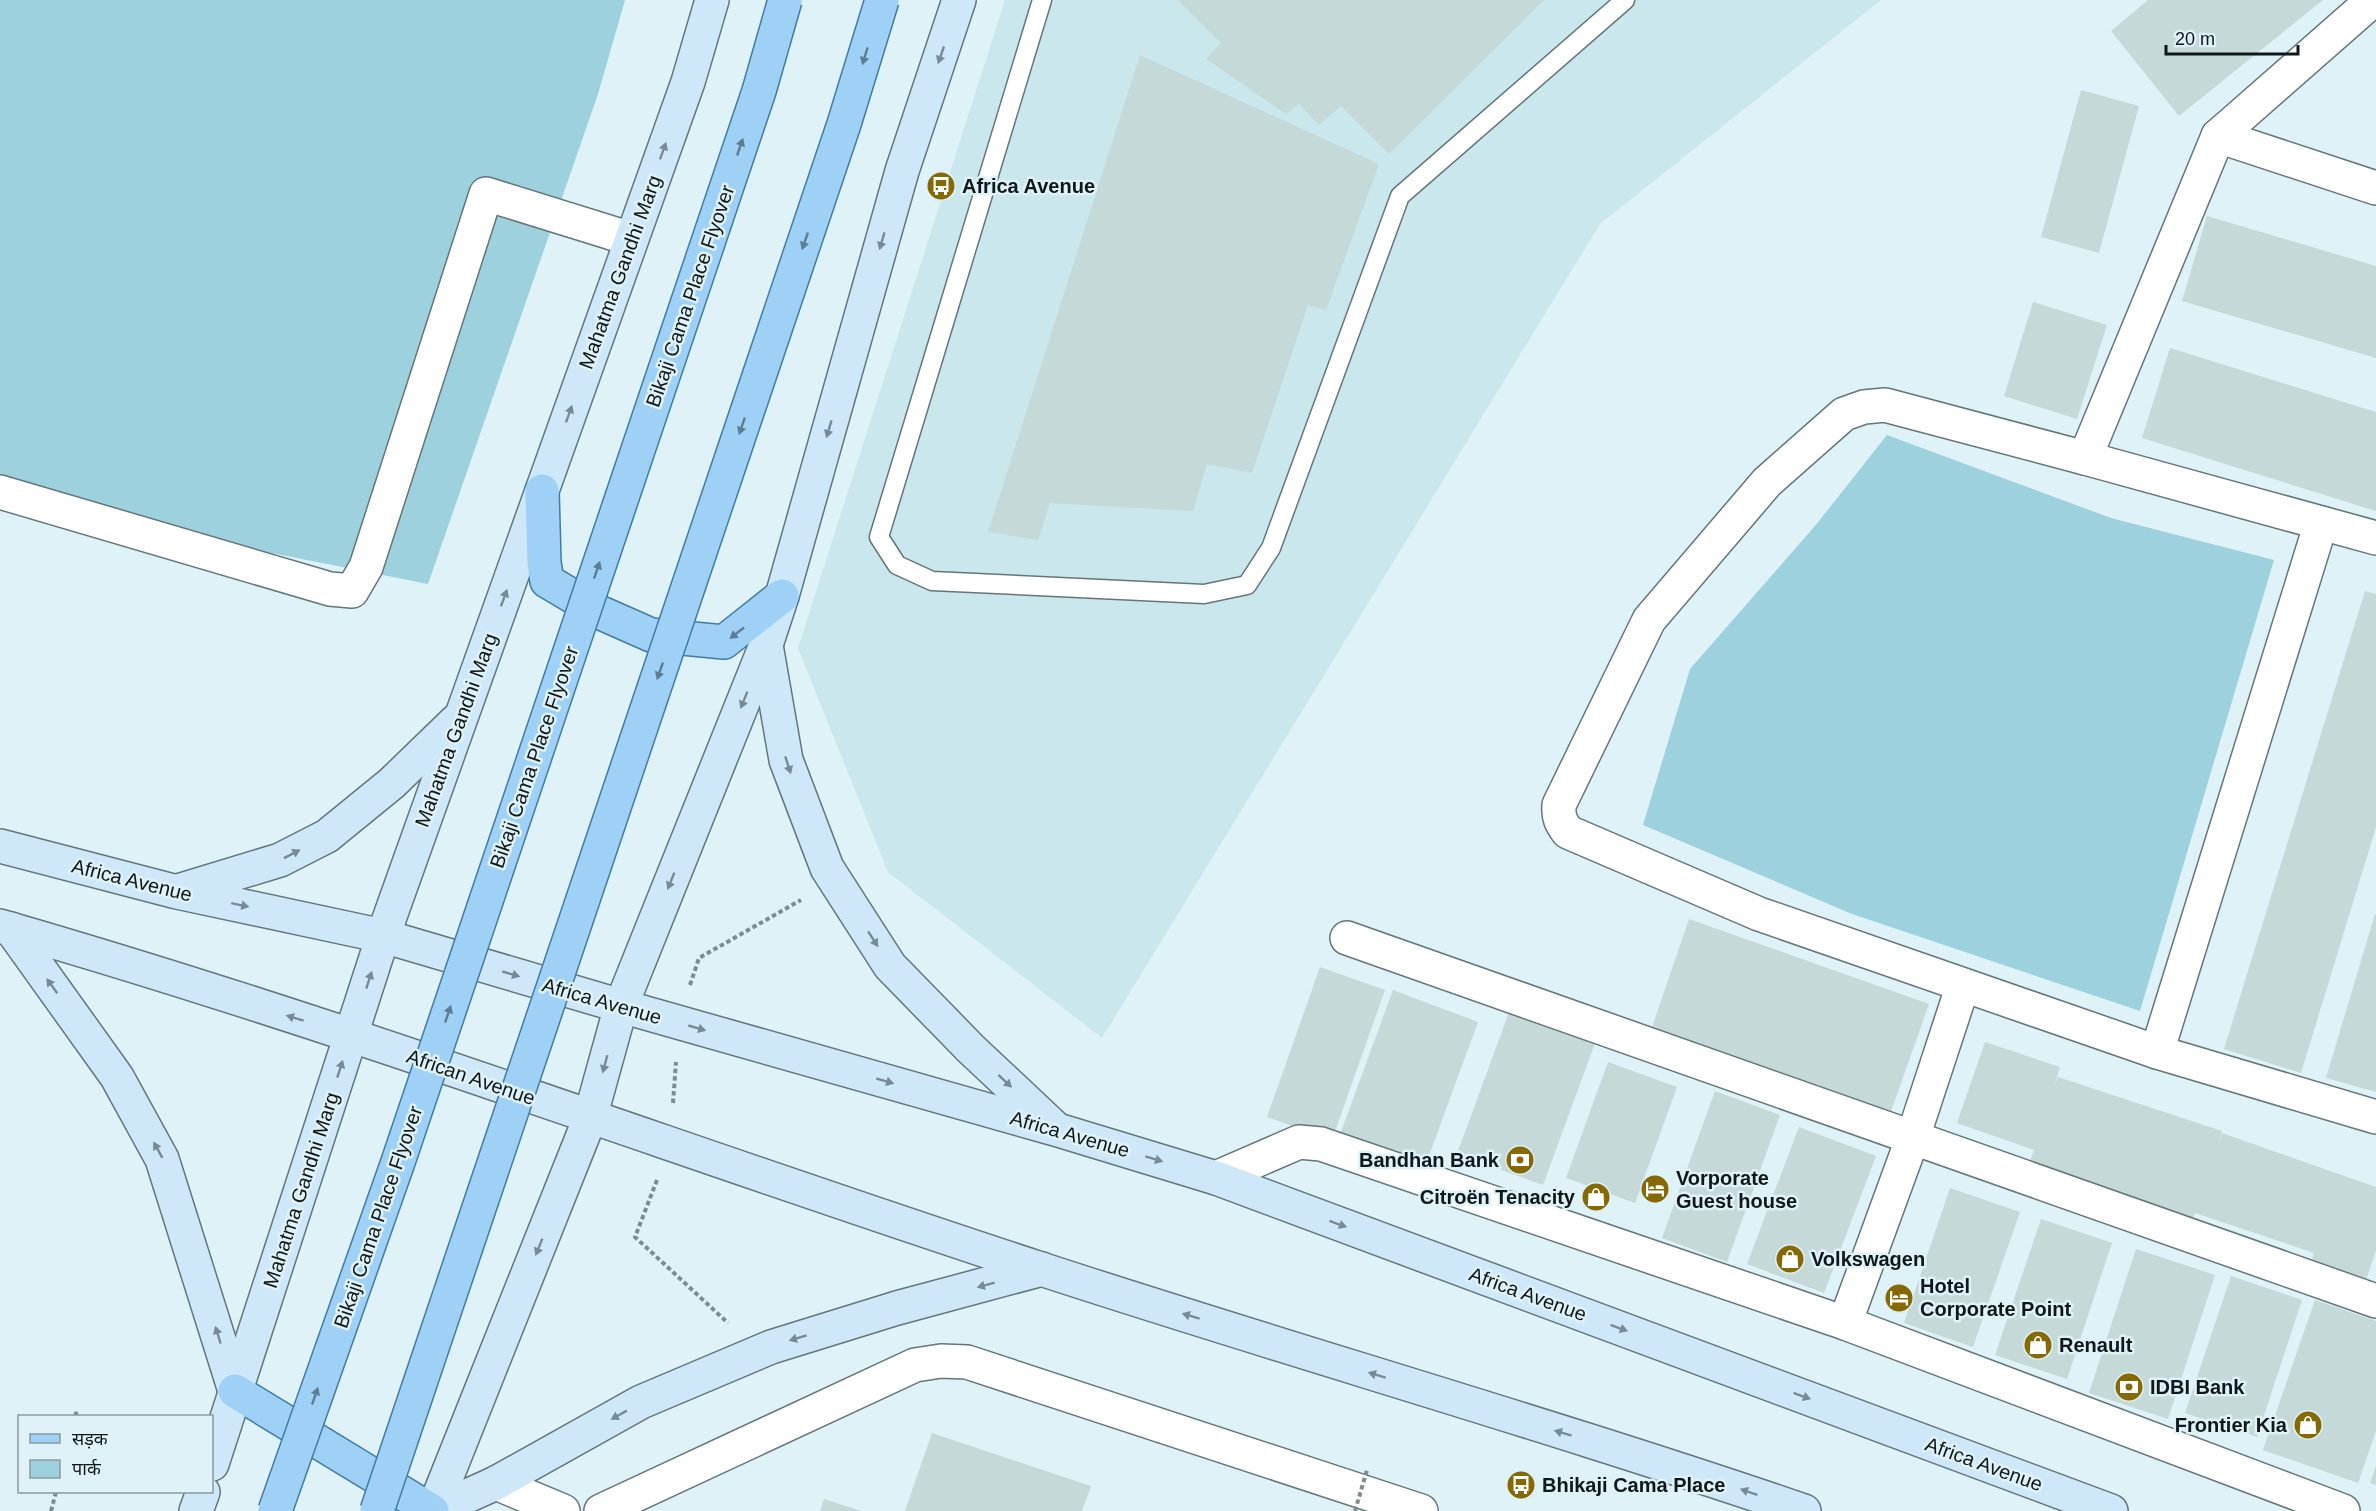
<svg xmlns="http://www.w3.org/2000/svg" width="2376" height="1511" viewBox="0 0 2376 1511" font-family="Arial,'Noto Sans Devanagari',sans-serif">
	<rect width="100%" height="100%" fill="#def2f7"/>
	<path fill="#cae7ee" d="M 1005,0 L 1881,0 L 1600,224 L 1102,1038 L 888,872 L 798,648 Z"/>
	<g fill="#9ed1de">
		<path d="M 0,0 L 625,0 L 598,94 L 428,584 L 0,499 Z"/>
		<path d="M 1887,435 L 2111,518 L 2274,560 L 2140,1011 L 1852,914 L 1643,825 L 1690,669 L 1815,526 Z"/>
	</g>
	<g fill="#c5d9d8">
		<path d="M 1178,0 L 1544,0 L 1389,154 L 1341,106 L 1319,125 L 1299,104 L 1286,114 L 1206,59 L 1221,43 Z"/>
		<path d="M 2148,0 L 2323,0 L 2179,116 L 2111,31 Z"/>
		<path d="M 1140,55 L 1379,164 L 1326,310 L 1308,305 L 1252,473 L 1207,464 L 1193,511 L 1050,503 L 1038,540 L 988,532 Z"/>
		<path d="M 2081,90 L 2139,106 L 2099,253 L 2041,237 Z"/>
		<path d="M 2207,216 L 2376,266 L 2376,358 L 2182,301 Z"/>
		<path d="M 2033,302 L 2107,325 L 2077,419 L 2004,396 Z"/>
		<path d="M 2170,348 L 2376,412 L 2376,511 L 2142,438 Z"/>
		<path d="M 2365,591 L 2376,594 L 2376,827 L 2301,1073 L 2224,1049 Z"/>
		<path d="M 2375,914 L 2376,914 L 2376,1092 L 2326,1078 Z"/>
		<path d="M 1689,919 L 1929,1004 L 1888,1120 L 1649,1036 Z"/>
		<path d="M 1320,967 L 1385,990 L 1332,1140 L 1267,1117 Z"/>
		<path d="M 1393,990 L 1478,1022 L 1423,1172 L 1338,1140 Z"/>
		<path d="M 1512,1004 L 1598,1035 L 1543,1185 L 1457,1154 Z"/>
		<path d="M 1985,1042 L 2060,1067 L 2054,1087 L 2058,1077 L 2222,1131 L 2218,1145 L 2222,1133 L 2376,1187 L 2376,1251 L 2363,1288 L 2309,1269 L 2314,1253 L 2261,1235 L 2195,1213 L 2190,1228 L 2026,1173 L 2034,1150 L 1957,1123 Z"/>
		<path d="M 1608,1062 L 1677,1087 L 1635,1203 L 1566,1178 Z"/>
		<path d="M 1715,1091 L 1780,1115 L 1727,1262 L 1662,1238 Z"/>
		<path d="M 1799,1127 L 1876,1156 L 1824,1293 L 1747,1264 Z"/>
		<path d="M 1950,1188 L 2020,1212 L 1973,1347 L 1904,1323 Z"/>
		<path d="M 2041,1219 L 2112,1243 L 2067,1379 L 1995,1355 Z"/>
		<path d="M 2136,1249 L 2215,1275 L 2168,1419 L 2089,1393 Z"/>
		<path d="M 2231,1276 L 2302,1300 L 2257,1437 L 2185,1413 Z"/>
		<path d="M 2315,1300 L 2376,1321 L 2376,1431 L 2358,1483 L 2263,1450 Z"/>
		<path d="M 932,1433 L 1091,1486 L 1082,1511 L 905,1511 Z"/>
		<path d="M 2376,1466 L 2376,1485 L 2370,1483 Z"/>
		<path d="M 824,1499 L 861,1511 L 820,1511 Z"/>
	</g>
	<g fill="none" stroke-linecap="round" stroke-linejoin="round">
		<g stroke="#65767a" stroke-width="21">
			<path id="lane" d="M 1042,0 L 879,537 L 897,565 L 932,581 L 1204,594 L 1247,585 L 1271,548 L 1400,196 L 1625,0"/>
		</g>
		<g stroke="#65767a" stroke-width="36">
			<g id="street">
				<path d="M 2218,136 L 2373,0"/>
				<path d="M 2376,188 L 2218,136 L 2085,458 L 1885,405 L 1864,407 L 1844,414 L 1767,482 L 1649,620 L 1559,805 C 1558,817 1561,823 1568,832 L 1759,914 L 2157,1052 L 2376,1117"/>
				<path d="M 2085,458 L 2376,538"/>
				<path d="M 0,492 L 330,589 L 352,591 L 366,567 L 486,194 L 631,239"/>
				<path d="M 1347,938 L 2376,1301"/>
				<path d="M 2157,1052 L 2321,523"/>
				<path d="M 1216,1178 L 1299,1142 L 1321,1144 L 1845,1323 L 2343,1511"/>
				<path d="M 1845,1323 L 1913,1137 L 1963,985"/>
				<path d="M 496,1483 L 563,1511"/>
				<path d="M 601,1511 L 915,1365 L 941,1361 L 967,1362 L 1421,1511"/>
			</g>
		</g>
		<g stroke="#65767a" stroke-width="36">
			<g id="secondary">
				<path d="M 766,645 L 786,760 L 827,868 L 890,966 L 971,1049 L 1053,1126"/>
				<path d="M 0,846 L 177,892 L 383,936 L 621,1006 L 1058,1130 L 1216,1178 L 2111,1511"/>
				<path d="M 178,891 L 280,860 L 327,836 L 392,783 L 456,721"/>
				<path d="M 0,926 C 351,1027 694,1156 1041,1269 C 1295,1352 1552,1425 1804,1511"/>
				<path d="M 11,929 L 117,1077 L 162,1159 L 235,1391"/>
				<path d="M 212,1464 L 383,936 L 688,82 L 712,0"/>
				<path d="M 196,1511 L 203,1492"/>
				<path d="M 433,1511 L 590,1118 L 621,1006 L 766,645 L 782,596 L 902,171 L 959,0"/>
				<path d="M 434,1511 L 496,1483 L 641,1402 L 771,1347 L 897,1308 L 1042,1269"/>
			</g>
		</g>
		<g stroke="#427ca4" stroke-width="36">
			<g id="primary">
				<path d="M 542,491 L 544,563 L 547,581 L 599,612 L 651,635 L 724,642 L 782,596"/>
				<path d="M 235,1391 L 432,1511"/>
			</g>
		</g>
		<g stroke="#7e8c90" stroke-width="4" stroke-dasharray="4.5 3" stroke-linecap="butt">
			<path d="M 690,985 L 699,958 L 801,900"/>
			<path d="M 673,1103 L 676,1062"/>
			<path d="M 657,1180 L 635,1237 L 728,1323"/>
			<path d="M 75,1416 L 77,1411"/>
			<path d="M 51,1511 L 56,1492"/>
		</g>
		<use href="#lane" stroke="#fff" stroke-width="18"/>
		<use href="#street" stroke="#fff" stroke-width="33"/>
		<use href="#secondary" stroke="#cee8fa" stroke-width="33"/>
		<use href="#primary" stroke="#9ed1f5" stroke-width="33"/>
		<g stroke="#427ca4" stroke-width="36" stroke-linecap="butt">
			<g id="primary-bridge">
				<path d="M 275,1511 L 398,1162 L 759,91 L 785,0"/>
				<path d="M 377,1511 L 844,124 L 882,0"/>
			</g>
		</g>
		<path stroke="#7e8c90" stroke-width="4" stroke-dasharray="4.5 3" stroke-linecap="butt" d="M 1355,1511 L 1367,1470"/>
		<use href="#primary-bridge" stroke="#9ed1f5" stroke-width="33"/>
	</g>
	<defs><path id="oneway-solid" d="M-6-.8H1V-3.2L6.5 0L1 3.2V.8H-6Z" transform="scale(1.5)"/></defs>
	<g fill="#788a95">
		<use href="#oneway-solid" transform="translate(941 55) rotate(109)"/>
		<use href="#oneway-solid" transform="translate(663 151) rotate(-70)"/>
		<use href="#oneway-solid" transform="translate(882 241) rotate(106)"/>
		<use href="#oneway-solid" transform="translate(569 414) rotate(-70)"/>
		<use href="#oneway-solid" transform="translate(829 429) rotate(106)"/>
		<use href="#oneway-solid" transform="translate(504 598) rotate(-70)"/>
		<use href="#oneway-solid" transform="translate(744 700) rotate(112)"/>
		<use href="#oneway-solid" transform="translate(788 765) rotate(72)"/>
		<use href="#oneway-solid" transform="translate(292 854) rotate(-27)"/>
		<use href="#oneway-solid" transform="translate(671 881) rotate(112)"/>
		<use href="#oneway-solid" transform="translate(240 905) rotate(12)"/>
		<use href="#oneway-solid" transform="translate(873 939) rotate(57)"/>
		<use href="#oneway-solid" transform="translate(511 974) rotate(16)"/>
		<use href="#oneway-solid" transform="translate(369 980) rotate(-72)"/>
		<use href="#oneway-solid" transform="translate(52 986) rotate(-126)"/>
		<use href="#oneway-solid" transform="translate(295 1018) rotate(-163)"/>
		<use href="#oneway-solid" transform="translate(697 1028) rotate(16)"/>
		<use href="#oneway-solid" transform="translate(605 1064) rotate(105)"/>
		<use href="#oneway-solid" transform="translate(340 1069) rotate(-72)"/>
		<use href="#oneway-solid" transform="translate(885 1081) rotate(16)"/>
		<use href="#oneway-solid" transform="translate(1005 1081) rotate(43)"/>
		<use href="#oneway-solid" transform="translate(158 1150) rotate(-119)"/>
		<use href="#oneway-solid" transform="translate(1154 1159) rotate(17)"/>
		<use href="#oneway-solid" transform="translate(1338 1224) rotate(20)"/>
		<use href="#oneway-solid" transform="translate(539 1247) rotate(112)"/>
		<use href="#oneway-solid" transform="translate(986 1285) rotate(165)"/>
		<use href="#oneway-solid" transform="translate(1191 1316) rotate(-163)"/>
		<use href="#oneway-solid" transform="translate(1619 1328) rotate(20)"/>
		<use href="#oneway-solid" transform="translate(218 1335) rotate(-107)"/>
		<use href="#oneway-solid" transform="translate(798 1338) rotate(163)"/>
		<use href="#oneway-solid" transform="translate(1377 1375) rotate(-163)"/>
		<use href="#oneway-solid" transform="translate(1802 1396) rotate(20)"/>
		<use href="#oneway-solid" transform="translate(619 1415) rotate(151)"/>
		<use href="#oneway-solid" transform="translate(1563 1433) rotate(-163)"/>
		<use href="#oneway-solid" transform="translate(1749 1492) rotate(-161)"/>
	</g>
	<g fill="#5e7d92">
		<use href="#oneway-solid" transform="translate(865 56) rotate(107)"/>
		<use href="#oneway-solid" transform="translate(740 147) rotate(-71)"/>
		<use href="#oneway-solid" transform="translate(805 241) rotate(109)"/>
		<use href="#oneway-solid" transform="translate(742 426) rotate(109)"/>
		<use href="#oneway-solid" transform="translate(597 570) rotate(-71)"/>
		<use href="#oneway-solid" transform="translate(737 633) rotate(142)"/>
		<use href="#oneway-solid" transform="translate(660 671) rotate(109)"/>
		<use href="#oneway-solid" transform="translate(448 1014) rotate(-71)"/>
		<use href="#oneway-solid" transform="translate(315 1396) rotate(-71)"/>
	</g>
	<defs>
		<g id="bus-disc" transform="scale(1.5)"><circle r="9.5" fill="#866904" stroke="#def2f7"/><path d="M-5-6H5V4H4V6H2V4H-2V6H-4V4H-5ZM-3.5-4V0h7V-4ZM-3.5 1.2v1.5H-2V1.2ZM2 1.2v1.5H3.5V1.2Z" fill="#fff"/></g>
		<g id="bank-disc" transform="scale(1.5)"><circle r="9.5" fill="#866904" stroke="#def2f7"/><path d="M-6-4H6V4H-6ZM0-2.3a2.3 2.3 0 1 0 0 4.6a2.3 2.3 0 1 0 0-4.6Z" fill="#fff"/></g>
		<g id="hotel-disc" transform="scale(1.5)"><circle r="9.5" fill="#866904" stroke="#def2f7"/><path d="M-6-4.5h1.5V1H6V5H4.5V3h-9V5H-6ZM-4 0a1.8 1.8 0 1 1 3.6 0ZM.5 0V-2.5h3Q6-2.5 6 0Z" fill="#fff"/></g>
		<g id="shop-disc" transform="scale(1.5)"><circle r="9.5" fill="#866904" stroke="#def2f7"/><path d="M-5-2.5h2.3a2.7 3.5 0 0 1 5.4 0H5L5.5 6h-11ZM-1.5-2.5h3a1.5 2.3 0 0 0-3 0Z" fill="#fff"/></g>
	</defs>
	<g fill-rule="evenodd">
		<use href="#bus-disc" x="941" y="186"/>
		<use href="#bank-disc" x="1520" y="1160"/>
		<use href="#hotel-disc" x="1655" y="1189"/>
		<use href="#shop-disc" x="1596" y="1197"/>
		<use href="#shop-disc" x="1790" y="1259"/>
		<use href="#hotel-disc" x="1899" y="1298"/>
		<use href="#shop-disc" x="2038" y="1345"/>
		<use href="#bank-disc" x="2129" y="1387"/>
		<use href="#shop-disc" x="2308" y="1425"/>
		<use href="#bus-disc" x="1521" y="1485"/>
	</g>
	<g text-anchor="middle" stroke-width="5" stroke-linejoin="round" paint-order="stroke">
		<g font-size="20" font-weight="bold" fill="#101719" stroke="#def2f7" text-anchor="start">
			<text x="962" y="193">Africa Avenue</text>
			<text x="1499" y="1167" text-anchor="end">Bandhan Bank</text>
			<text x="1676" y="1185">Vorporate<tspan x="1676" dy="23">Guest house</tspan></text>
			<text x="1575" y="1204" text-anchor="end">Citroën Tenacity</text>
			<text x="1811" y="1266">Volkswagen</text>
			<text x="1920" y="1293">Hotel<tspan x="1920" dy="23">Corporate Point</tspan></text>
			<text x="2059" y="1352">Renault</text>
			<text x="2150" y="1394">IDBI Bank</text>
			<text x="2287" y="1432" text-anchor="end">Frontier Kia</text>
			<text x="1542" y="1492">Bhikaji Cama Place</text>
		</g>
		<g font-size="20" fill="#101719" stroke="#def2f7">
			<text transform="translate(620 272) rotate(-70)" y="7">Mahatma Gandhi Marg</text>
			<text transform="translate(690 296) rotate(-71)" y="7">Bikaji Cama Place Flyover</text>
			<text transform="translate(456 730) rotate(-70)" y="7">Mahatma Gandhi Marg</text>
			<text transform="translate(534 757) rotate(-71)" y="7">Bikaji Cama Place Flyover</text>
			<text transform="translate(132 880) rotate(14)" y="7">Africa Avenue</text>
			<text transform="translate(602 1001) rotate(16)" y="7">Africa Avenue</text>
			<text transform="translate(471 1077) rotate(19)" y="7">African Avenue</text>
			<text transform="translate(1070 1134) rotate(16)" y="7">Africa Avenue</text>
			<text transform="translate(301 1190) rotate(-72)" y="7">Mahatma Gandhi Marg</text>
			<text transform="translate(378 1217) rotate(-71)" y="7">Bikaji Cama Place Flyover</text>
			<text transform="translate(1528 1294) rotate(20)" y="7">Africa Avenue</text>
			<text transform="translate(1984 1464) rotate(20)" y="7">Africa Avenue</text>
		</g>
	</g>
	<rect x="18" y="1415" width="195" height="78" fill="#def2f7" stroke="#8c9a9e" stroke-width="1.5"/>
	<rect x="30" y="1434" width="30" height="9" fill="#9ed1f5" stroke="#8c9a9e" stroke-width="1.5"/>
	<text x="72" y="1445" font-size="18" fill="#101719">सड़क</text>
	<rect x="30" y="1460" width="30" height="18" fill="#9ed1de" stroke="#8c9a9e" stroke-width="1.5"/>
	<text x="72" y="1475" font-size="18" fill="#101719">पार्क</text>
	<path d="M2166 45v9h132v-9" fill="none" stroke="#101719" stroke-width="3"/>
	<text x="2175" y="45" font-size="18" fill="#101719" stroke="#def2f7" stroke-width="4.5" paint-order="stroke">20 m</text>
</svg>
